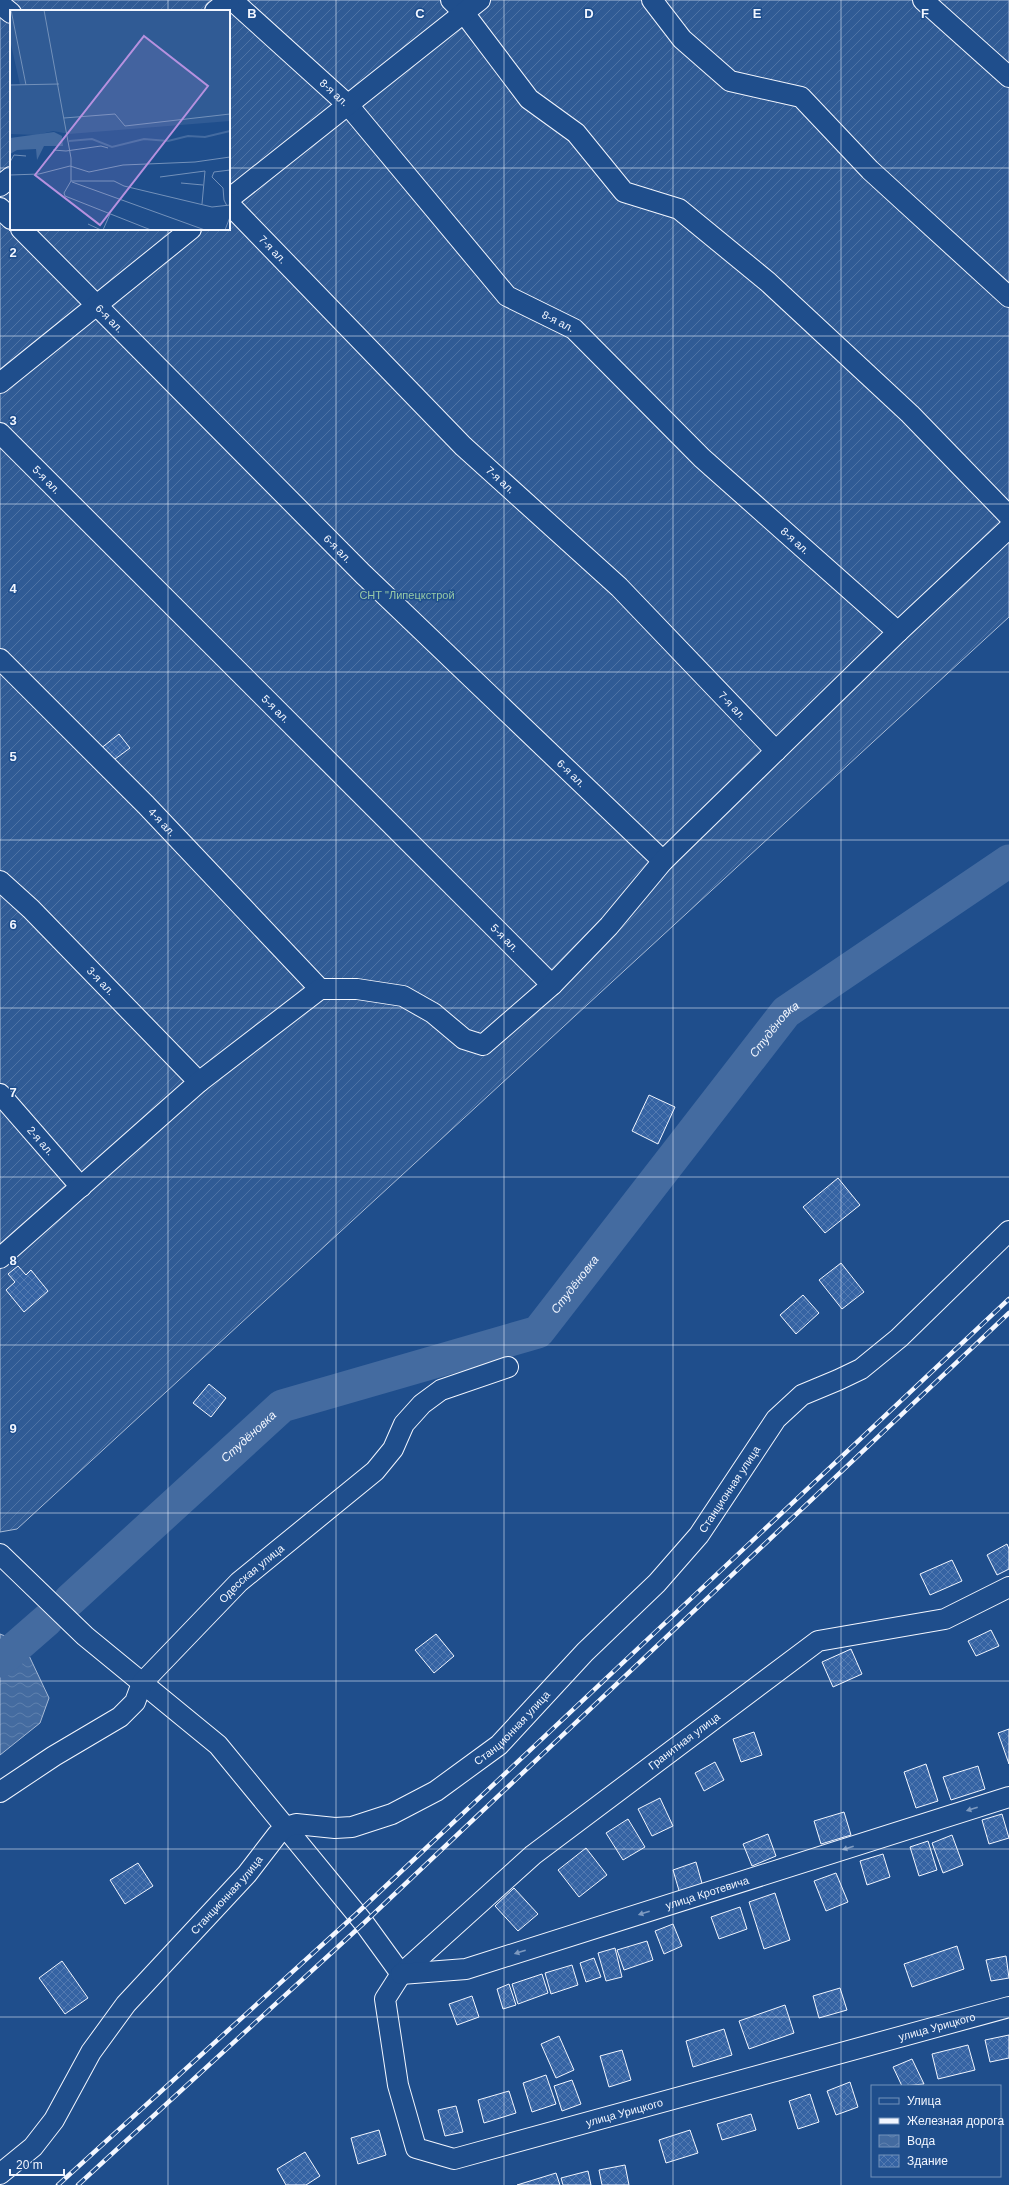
<svg xmlns="http://www.w3.org/2000/svg" width="1009" height="2185" viewBox="0 0 1009 2185" font-family="Arial,sans-serif">
	<defs>
		<pattern id="garden-furrows" width="10" height="10" patternUnits="userSpaceOnUse"><rect width="10" height="10" fill="#305b95"/><path d="M-1 1l2-2M0 10L10 0M9 11l2-2" fill="none" stroke="#4e73a5"/></pattern>
		<pattern id="water-waves" width="16" height="10" patternUnits="userSpaceOnUse"><rect width="16" height="10" fill="#446ba0"/><path d="M0 5q4-4 8 0t8 0" fill="none" stroke="#5f81ae"/></pattern>
		<pattern id="building-cross-hatch" width="8" height="8" patternUnits="userSpaceOnUse"><rect width="8" height="8" fill="#3563a3"/><path d="M0 0l8 8M0 8l8-8" fill="none" stroke="#537ab1"/></pattern>
	</defs>
	<rect width="100%" height="100%" fill="#1f4e8c"/>
	<path fill="url(#garden-furrows)" stroke="#a8bbd7" fill-rule="evenodd" d="M 0,0 L 1009,0 L 1009,617 L 17,1529 L 0,1532 ZM 11,11 L 229,11 L 229,229 L 11,229 Z"/>
	<path fill="url(#water-waves)" stroke="#a8bbd7" d="M 0,1634 L 23,1643 L 49,1698 L 40,1723 L 0,1755 Z"/>
	<g fill="none" stroke-linecap="round" stroke-linejoin="round">
		<g stroke="#446ba0" stroke-width="33">
			<path id="s1" d="M 70,1600 L 282,1406 L 538,1332 L 786,1012 L 1009,861"/>
			<path d="M 0,1661 L 47,1620"/>
		</g>
	</g>
	<g fill="url(#building-cross-hatch)" stroke="#f2f6ff">
		<path d="M 119,734 L 130,748 L 111,762 L 100,749 Z"/>
		<path d="M 649,1095 L 675,1107 L 658,1144 L 632,1131 Z"/>
		<path d="M 838,1178 L 860,1205 L 825,1233 L 803,1207 Z"/>
		<path d="M 841,1263 L 864,1292 L 842,1309 L 819,1280 Z"/>
		<path d="M 18,1266 L 26,1275 L 31,1270 L 48,1291 L 24,1312 L 6,1290 L 15,1282 L 8,1274 Z"/>
		<path d="M 803,1295 L 819,1313 L 796,1334 L 780,1315 Z"/>
		<path d="M 209,1384 L 226,1398 L 211,1417 L 193,1403 Z"/>
		<path d="M 1007,1544 L 1009,1549 L 1009,1569 L 997,1575 L 987,1555 Z"/>
		<path d="M 952,1560 L 962,1581 L 930,1595 L 920,1574 Z"/>
		<path d="M 991,1630 L 999,1646 L 976,1656 L 968,1641 Z"/>
		<path d="M 436,1634 L 454,1656 L 434,1673 L 415,1650 Z"/>
		<path d="M 851,1649 L 862,1674 L 833,1687 L 822,1662 Z"/>
		<path d="M 1009,1729 L 1009,1764 L 998,1733 Z"/>
		<path d="M 754,1732 L 762,1755 L 741,1762 L 733,1739 Z"/>
		<path d="M 715,1762 L 724,1780 L 704,1791 L 695,1773 Z"/>
		<path d="M 926,1764 L 938,1801 L 916,1808 L 904,1772 Z"/>
		<path d="M 978,1766 L 985,1789 L 951,1800 L 943,1777 Z"/>
		<path d="M 660,1798 L 673,1826 L 652,1836 L 638,1809 Z"/>
		<path d="M 844,1812 L 851,1835 L 821,1844 L 814,1821 Z"/>
		<path d="M 1002,1814 L 1009,1838 L 989,1844 L 982,1820 Z"/>
		<path d="M 628,1819 L 645,1847 L 623,1860 L 606,1833 Z"/>
		<path d="M 768,1834 L 776,1856 L 752,1866 L 743,1844 Z"/>
		<path d="M 952,1835 L 963,1865 L 943,1873 L 932,1843 Z"/>
		<path d="M 928,1841 L 937,1870 L 919,1876 L 910,1847 Z"/>
		<path d="M 586,1848 L 607,1875 L 579,1897 L 558,1870 Z"/>
		<path d="M 883,1854 L 890,1877 L 867,1885 L 860,1861 Z"/>
		<path d="M 696,1862 L 703,1887 L 680,1894 L 673,1870 Z"/>
		<path d="M 138,1863 L 153,1886 L 125,1904 L 110,1880 Z"/>
		<path d="M 836,1873 L 848,1902 L 826,1911 L 814,1881 Z"/>
		<path d="M 514,1888 L 538,1914 L 518,1931 L 495,1906 Z"/>
		<path d="M 775,1893 L 790,1940 L 764,1949 L 749,1902 Z"/>
		<path d="M 740,1907 L 747,1929 L 719,1939 L 711,1917 Z"/>
		<path d="M 673,1924 L 682,1946 L 664,1954 L 655,1931 Z"/>
		<path d="M 647,1941 L 653,1960 L 624,1970 L 617,1950 Z"/>
		<path d="M 957,1946 L 964,1969 L 912,1987 L 904,1964 Z"/>
		<path d="M 615,1948 L 622,1977 L 606,1981 L 598,1953 Z"/>
		<path d="M 1006,1956 L 1009,1978 L 991,1981 L 986,1960 Z"/>
		<path d="M 594,1958 L 601,1977 L 586,1982 L 580,1963 Z"/>
		<path d="M 62,1961 L 88,1998 L 65,2014 L 39,1978 Z"/>
		<path d="M 572,1965 L 578,1985 L 551,1994 L 545,1973 Z"/>
		<path d="M 542,1974 L 548,1993 L 518,2004 L 512,1984 Z"/>
		<path d="M 509,1984 L 516,2005 L 503,2009 L 497,1989 Z"/>
		<path d="M 840,1988 L 847,2010 L 819,2018 L 813,1996 Z"/>
		<path d="M 472,1996 L 479,2017 L 457,2025 L 449,2004 Z"/>
		<path d="M 785,2005 L 794,2033 L 749,2049 L 739,2021 Z"/>
		<path d="M 724,2029 L 732,2055 L 693,2067 L 686,2041 Z"/>
		<path d="M 1009,2035 L 1009,2058 L 990,2062 L 985,2040 Z"/>
		<path d="M 559,2036 L 574,2070 L 556,2078 L 541,2044 Z"/>
		<path d="M 968,2045 L 975,2070 L 938,2079 L 932,2054 Z"/>
		<path d="M 622,2050 L 631,2080 L 609,2087 L 600,2056 Z"/>
		<path d="M 912,2059 L 924,2084 L 902,2086 L 893,2067 Z"/>
		<path d="M 546,2075 L 556,2104 L 532,2112 L 523,2083 Z"/>
		<path d="M 572,2080 L 581,2104 L 562,2111 L 554,2086 Z"/>
		<path d="M 850,2082 L 858,2107 L 836,2115 L 827,2091 Z"/>
		<path d="M 509,2091 L 516,2113 L 484,2123 L 478,2100 Z"/>
		<path d="M 810,2094 L 819,2122 L 798,2129 L 789,2101 Z"/>
		<path d="M 456,2106 L 463,2132 L 445,2136 L 438,2110 Z"/>
		<path d="M 751,2114 L 756,2130 L 722,2140 L 717,2124 Z"/>
		<path d="M 379,2130 L 386,2155 L 358,2164 L 351,2138 Z"/>
		<path d="M 690,2130 L 698,2153 L 666,2163 L 659,2140 Z"/>
		<path d="M 305,2152 L 320,2176 L 306,2185 L 286,2185 L 277,2169 Z"/>
		<path d="M 625,2165 L 629,2185 L 602,2185 L 599,2170 Z"/>
		<path d="M 588,2171 L 591,2185 L 563,2185 L 561,2178 Z"/>
		<path d="M 556,2173 L 560,2185 L 517,2185 Z"/>
	</g>
	<g fill="none" stroke-linecap="round" stroke-linejoin="round">
		<g stroke="#f2f6ff" stroke-width="22">
			<g id="minor">
				<path id="s2" d="M 232,0 L 348,105 L 507,296 L 574,329 L 702,458 L 898,632"/>
				<path d="M 451,0 L 464,13 L 529,99 L 576,133 L 624,192 L 679,209 L 768,282 L 910,414 L 1009,516"/>
				<path d="M 652,0 L 682,39 L 730,81 L 801,97 L 870,170 L 1009,297"/>
				<path d="M 923,0 L 1009,77"/>
				<path d="M 0,4 L 11,13"/>
				<path d="M 215,11 L 229,0"/>
				<path d="M 0,186 L 11,177"/>
				<path d="M 229,199 L 480,0"/>
				<path id="s3" d="M 229,204 L 463,446 L 619,587 L 776,751"/>
				<path d="M 0,208 L 11,219"/>
				<path id="s4" d="M 21,229 L 363,574 L 663,861"/>
				<path d="M 0,383 L 191,229"/>
				<path id="s5" d="M 0,433 L 552,985"/>
				<path id="s6" d="M 0,659 L 146,805 L 320,989"/>
				<path id="s7" d="M 0,881 L 31,909 L 199,1082"/>
				<path id="s8" d="M 0,1094 L 81,1187"/>
				<path d="M 0,1258 L 199,1082 L 320,989 L 357,989 L 403,996 L 433,1013 L 464,1039 L 483,1045 L 552,985 L 609,926 L 663,861 L 898,632 L 1009,528"/>
				<path d="M 0,1554 L 85,1636 L 218,1745 L 364,1923 L 401,1974"/>
				<path id="s9" d="M 1009,1587 L 945,1619 L 818,1641 L 533,1855 L 401,1974 L 385,1999 L 398,2085 L 416,2148 L 454,2159 L 1009,2007"/>
				<path id="s10" d="M 0,1792 L 54,1756 L 120,1717 L 135,1702 L 142,1683 L 239,1582 L 375,1471 L 393,1449 L 404,1424 L 422,1404 L 441,1390 L 508,1367"/>
				<path id="s11" d="M 401,1974 L 466,1969 L 1009,1797"/>
				<path id="s12" d="M 0,2174 L 33,2147 L 54,2120 L 91,2052 L 126,2004 L 247,1874 L 277,1835 L 286,1827 L 296,1824 L 335,1828 L 352,1827 L 392,1814 L 436,1791 L 499,1745 L 585,1652 L 657,1583 L 699,1535 L 776,1419 L 802,1395 L 838,1380 L 861,1369 L 899,1338 L 1009,1231"/>
			</g>
		</g>
		<use href="#minor" stroke="#1f4e8c" stroke-width="20"/>
		<g stroke="#f2f6ff" stroke-width="4.5">
			<g id="rail">
				<path d="M 58,2185 L 355,1915 L 1009,1299"/>
				<path d="M 78,2185 L 364,1923 L 1009,1313"/>
			</g>
		</g>
		<use href="#rail" stroke="#1f4e8c" stroke-width="3" stroke-dasharray="9" stroke-linecap="butt"/>
	</g>
	<defs><path id="oneway-solid" d="M-6-.8H1V-3.2L6.5 0L1 3.2V.8H-6Z"/></defs>
	<g fill="#7e9ac0">
		<use href="#oneway-solid" transform="translate(972 1809) rotate(162)"/>
		<use href="#oneway-solid" transform="translate(848 1848) rotate(162)"/>
		<use href="#oneway-solid" transform="translate(644 1913) rotate(162)"/>
		<use href="#oneway-solid" transform="translate(520 1952) rotate(162)"/>
	</g>
	<path fill="none" stroke="#f2f6ff" stroke-width="1" stroke-opacity="0.55" d="M 168,0 L 168,11M 336,0 L 336,2185M 504,0 L 504,2185M 673,0 L 673,2185M 841,0 L 841,2185M 0,168 L 11,168M 229,168 L 1009,168M 168,229 L 168,2185M 0,336 L 1009,336M 0,504 L 1009,504M 0,672 L 1009,672M 0,840 L 1009,840M 0,1008 L 1009,1008M 0,1177 L 1009,1177M 0,1345 L 1009,1345M 0,1513 L 1009,1513M 0,1681 L 1009,1681M 0,1849 L 1009,1849M 0,2017 L 1009,2017"/>
	<g text-anchor="middle" stroke-width="3" stroke-linejoin="round" paint-order="stroke">
		<g font-size="11" fill="#f2f6ff" stroke="#1f4e8c">
			<text dy="4" stroke="none"><textPath href="#s2" startOffset="138">8-я ал.</textPath></text>
			<text dy="4" stroke="none"><textPath href="#s3" startOffset="63">7-я ал.</textPath></text>
			<text dy="4" stroke="none"><textPath href="#s4" startOffset="126">6-я ал.</textPath></text>
			<text dy="4" stroke="none"><textPath href="#s2" startOffset="462">8-я ал.</textPath></text>
			<text dy="4" stroke="none"><textPath href="#s5" startOffset="66">5-я ал.</textPath></text>
			<text dy="4" stroke="none"><textPath href="#s3" startOffset="387">7-я ал.</textPath></text>
			<text dy="4" stroke="none"><textPath href="#s2" startOffset="786">8-я ал.</textPath></text>
			<text dy="4" stroke="none"><textPath href="#s4" startOffset="450">6-я ал.</textPath></text>
			<text dy="4" stroke="none"><textPath href="#s3" startOffset="711">7-я ал.</textPath></text>
			<text dy="4" stroke="none"><textPath href="#s5" startOffset="390">5-я ал.</textPath></text>
			<text dy="4" stroke="none"><textPath href="#s4" startOffset="774">6-я ал.</textPath></text>
			<text dy="4" stroke="none"><textPath href="#s6" startOffset="230">4-я ал.</textPath></text>
			<text dy="4" stroke="none"><textPath href="#s5" startOffset="714">5-я ал.</textPath></text>
			<text dy="4" stroke="none"><textPath href="#s7" startOffset="142">3-я ал.</textPath></text>
			<text dy="4" stroke="none"><textPath href="#s8" startOffset="62">2-я ал.</textPath></text>
			<text dy="4" stroke="none"><textPath href="#s12" startOffset="1034">Станционная улица</textPath></text>
			<text dy="4" stroke="none"><textPath href="#s10" startOffset="338">Одесская улица</textPath></text>
			<text dy="4" stroke="none"><textPath href="#s12" startOffset="710">Станционная улица</textPath></text>
			<text transform="translate(684 1741) rotate(-37)" y="4">Гранитная улица</text>
			<text dy="4" stroke="none"><textPath href="#s11" startOffset="318">улица Кротевича</textPath></text>
			<text dy="4" stroke="none"><textPath href="#s12" startOffset="362">Станционная улица</textPath></text>
			<text dy="4" stroke="none"><textPath href="#s9" startOffset="1457">улица Урицкого</textPath></text>
			<text dy="4" stroke="none"><textPath href="#s9" startOffset="1133">улица Урицкого</textPath></text>
		</g>
		<g font-size="11" fill="#97c8a6" stroke="#1f4e8c">
			<text x="407" y="599">СНТ "Липецкстрой</text>
		</g>
		<g font-size="12" font-style="italic" fill="#f2f6ff" stroke="#1f4e8c">
			<text dy="4" stroke="none"><textPath href="#s1" startOffset="938">Студёновка</textPath></text>
			<text dy="4" stroke="none"><textPath href="#s1" startOffset="614">Студёновка</textPath></text>
			<text dy="4" stroke="none"><textPath href="#s1" startOffset="242">Студёновка</textPath></text>
		</g>
	</g>
	<g transform="translate(10 10)">
		<rect width="220" height="220" fill="#1f4e8c"/>
		<path d="M 0,0 L 220,0 L 220,111 L 59,124 L 43,121 L 27,125 L 0,124 L 0,75 L 10,75 L 0,30 Z" fill="#305b95"/>
		<path d="M 44,122 L 52,126 L 53,136 L 34,136 L 27,150 L 26,139 L 7,140 L 0,144 L 0,128 Z" fill="#446ba0"/>
		<path fill="none" stroke="#446ba0" stroke-width="2" d="M 59,131 L 82,129 L 102,137 L 134,129 L 158,131 L 178,126 L 195,127 L 220,121"/>
		<path fill="none" stroke="#7391ba" stroke-width="1" d="M 1,0 L 16,75M 34,0 L 61,148 L 61,171M 0,75 L 49,74M 54,108 L 105,104 L 115,116 L 220,104M 43,140 L 56,141 L 91,136 L 98,138M 0,152 L 4,145 L 16,146M 0,165 L 29,164 L 60,156 L 79,162 L 113,155 L 185,152 L 220,147M 150,167 L 195,161 L 192,194M 61,171 L 104,171 L 114,176 L 202,197 L 220,195M 61,171 L 54,183 L 55,186 L 141,220M 62,172 L 195,220M 171,173 L 193,175M 217,196 L 214,190 L 213,178 L 202,167 L 204,162 L 220,160M 78,214 L 91,220M 93,220 L 100,204M 215,220 L 220,207"/>
		<path fill="#b691df" fill-opacity="0.15" stroke="#b691df" stroke-width="2" d="M 134,26 L 198,76 L 90,215 L 25,165 Z"/>
		<rect width="220" height="220" fill="none" stroke="#f2f6ff" stroke-width="2"/>
	</g>
	<g font-size="13" text-anchor="middle" font-weight="bold" fill="#f2f6ff" stroke="#1f4e8c" stroke-width="3" stroke-linejoin="round" paint-order="stroke">
		<text x="252" y="18">B</text>
		<text x="420" y="18">C</text>
		<text x="589" y="18">D</text>
		<text x="757" y="18">E</text>
		<text x="925" y="18">F</text>
		<text x="13" y="257">2</text>
		<text x="13" y="425">3</text>
		<text x="13" y="593">4</text>
		<text x="13" y="761">5</text>
		<text x="13" y="929">6</text>
		<text x="13" y="1097">7</text>
		<text x="13" y="1265">8</text>
		<text x="13" y="1433">9</text>
	</g>
	<rect x="871" y="2085" width="130" height="92" fill="#1f4e8c" stroke="#7391ba"/>
	<rect x="879" y="2098" width="20" height="6" fill="#1f4e8c" stroke="#7391ba"/>
	<text x="907" y="2105" font-size="12" fill="#f2f6ff">Улица</text>
	<rect x="879" y="2118" width="20" height="6" fill="#f2f6ff" stroke="#7391ba"/>
	<text x="907" y="2125" font-size="12" fill="#f2f6ff">Железная дорога</text>
	<rect x="879" y="2135" width="20" height="12" fill="url(#water-waves)" stroke="#7391ba"/>
	<text x="907" y="2145" font-size="12" fill="#f2f6ff">Вода</text>
	<rect x="879" y="2155" width="20" height="12" fill="url(#building-cross-hatch)" stroke="#7391ba"/>
	<text x="907" y="2165" font-size="12" fill="#f2f6ff">Здание</text>
	<path d="M10 2169v6h54v-6" fill="none" stroke="#f2f6ff" stroke-width="2"/>
	<text x="16" y="2169" font-size="12" fill="#f2f6ff" stroke="#1f4e8c" stroke-width="3" paint-order="stroke">20 m</text>
</svg>
